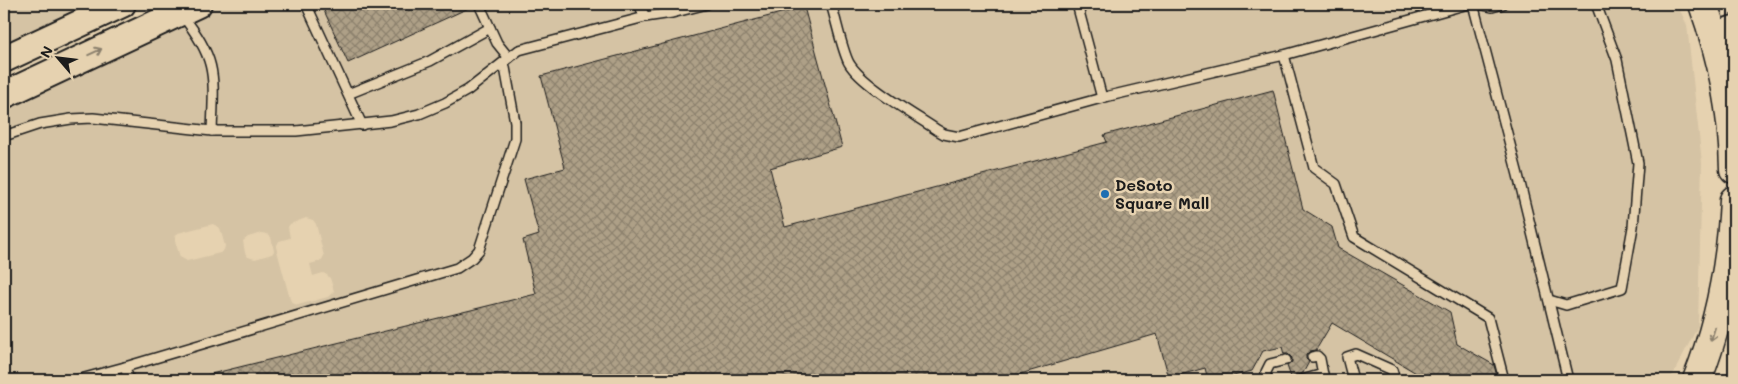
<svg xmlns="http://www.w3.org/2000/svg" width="1738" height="384" viewBox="0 0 1738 384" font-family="Mali,sans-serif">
	<defs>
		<pattern id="building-cross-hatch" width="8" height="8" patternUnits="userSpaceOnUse" patternTransform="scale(1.25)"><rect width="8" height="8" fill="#aea087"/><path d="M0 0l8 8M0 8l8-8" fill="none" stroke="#8d826e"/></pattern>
	</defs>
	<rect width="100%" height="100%" fill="#e6d2b0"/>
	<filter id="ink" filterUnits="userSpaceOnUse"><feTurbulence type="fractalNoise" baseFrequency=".02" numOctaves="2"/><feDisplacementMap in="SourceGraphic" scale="10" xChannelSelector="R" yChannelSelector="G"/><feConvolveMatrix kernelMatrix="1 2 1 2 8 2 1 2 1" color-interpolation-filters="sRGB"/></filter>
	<g filter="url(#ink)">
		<g fill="#d5c3a4" fill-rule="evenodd">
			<path d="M 4,4 L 106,4 L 4,49 Z"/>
			<path d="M 216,4 L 1677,4 L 1687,25 L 1702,163 L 1698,326 L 1670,380 L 4,380 L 4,102 ZM 306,218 L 313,220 L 316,224 L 324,256 L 321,261 L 310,264 L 313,276 L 323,273 L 327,275 L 330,278 L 334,291 L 328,297 L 298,305 L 292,303 L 290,299 L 276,247 L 279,241 L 290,238 L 288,227 L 290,224 ZM 213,224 L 220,228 L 225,246 L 224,250 L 220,253 L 187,261 L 180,257 L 175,241 L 175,237 L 178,233 ZM 262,233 L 267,234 L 271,237 L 274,251 L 272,254 L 255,259 L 248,257 L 245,253 L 243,241 L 248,237 Z"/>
		</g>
		<g fill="url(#building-cross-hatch)" stroke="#1c1c1c">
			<path d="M 321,4 L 473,4 L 473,6 L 348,63 Z"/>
			<path d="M 804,7 L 842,147 L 770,168 L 785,227 L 1107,142 L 1104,135 L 1273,90 L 1303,209 L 1332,227 L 1338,248 L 1450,312 L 1457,344 L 1494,365 L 1498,380 L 1428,380 L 1332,323 L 1316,350 L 1310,351 L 1306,355 L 1306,359 L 1309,362 L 1303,373 L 1291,377 L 1287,366 L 1292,362 L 1292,358 L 1288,354 L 1284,354 L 1282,347 L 1263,351 L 1252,371 L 1219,380 L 1208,380 L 1205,368 L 1169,378 L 1157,334 L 1000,380 L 208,380 L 207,375 L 536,294 L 523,240 L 539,235 L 524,179 L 565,168 L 541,76 Z"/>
		</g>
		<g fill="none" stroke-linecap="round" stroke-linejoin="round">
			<g stroke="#1c1c1c" stroke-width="12">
				<g id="lane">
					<path d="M 306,4 L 362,125"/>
					<path d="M 479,4 L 497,43 L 509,58"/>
					<path d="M 639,4 L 645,17 L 672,13 L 707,4"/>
					<path d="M 831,4 C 836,19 842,50 849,63 C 862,85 915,115 937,130 L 944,134 L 959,137 L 1109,96 L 1284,55 L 1468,4"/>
					<path d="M 1077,4 L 1102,98"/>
					<path d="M 1473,4 L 1518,175 L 1568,380"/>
					<path d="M 1479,4 L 1492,7 L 1503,4"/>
					<path d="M 4,5 L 6,4"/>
					<path d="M 1284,55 L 1314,168 L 1336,184 L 1354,237 L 1488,318 L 1504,380"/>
					<path d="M 348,94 L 430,61 L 490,28"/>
					<path d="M 212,131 L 296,131 L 391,121 L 419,114 L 445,103 L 468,90 L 519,50 L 645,17"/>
					<path d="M 4,136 L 40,124 L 71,119 L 93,118 L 212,131 C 214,76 218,60 182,15"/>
					<path d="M 1549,300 L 1566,305 L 1622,288 L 1633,227 L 1638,163 L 1617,60 L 1596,4"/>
					<path d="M 1312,357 L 1317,356 L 1320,359 L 1324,380"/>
					<path d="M 77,380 L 125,367"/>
					<path d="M 129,380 L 125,367 L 457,268 L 472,258 L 479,250 L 515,139 L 515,122 L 504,62"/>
					<path d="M 1139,380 L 1140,380"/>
					<path d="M 1266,380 L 1266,372 L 1270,364 L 1286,360"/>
					<path d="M 1302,380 L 1323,374"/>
					<path d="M 1353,380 L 1347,357 L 1356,354 L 1392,370 L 1395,380"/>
				</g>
			</g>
			<g stroke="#1c1c1c" stroke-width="30">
				<g id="secondary">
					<path d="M 1715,36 L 1734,29"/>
					<path d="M 4,59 L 122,4"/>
					<path d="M 4,95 L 198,4"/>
				</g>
			</g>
			<g stroke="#1c1c1c" stroke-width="31">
				<g id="primary">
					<path d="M 1703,4 C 1722,57 1733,112 1734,169"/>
					<path d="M 1697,380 C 1720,322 1731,263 1734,200"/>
				</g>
			</g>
			<use href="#lane" stroke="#e6d2b0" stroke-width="9"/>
			<use href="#secondary" stroke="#e6d2b0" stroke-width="26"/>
			<use href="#primary" stroke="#e6d2b0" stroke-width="28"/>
		</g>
		<defs><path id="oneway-shaft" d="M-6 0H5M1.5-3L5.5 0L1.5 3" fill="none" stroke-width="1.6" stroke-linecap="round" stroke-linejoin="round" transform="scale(1.25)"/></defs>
		<g stroke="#8b806d">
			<use href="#oneway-shaft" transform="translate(95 52) rotate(-25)"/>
			<use href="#oneway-shaft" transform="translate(1713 334) rotate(107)"/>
		</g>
	</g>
	<circle fill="#1f6fb2" stroke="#e6d2b0" stroke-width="2" cx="1105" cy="194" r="5"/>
	<g text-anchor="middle" stroke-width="5" stroke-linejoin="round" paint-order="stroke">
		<g font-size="16" font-weight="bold" fill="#1c1c1c" stroke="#e6d2b0" text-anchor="start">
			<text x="1115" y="191">DeSoto<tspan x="1115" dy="18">Square Mall</tspan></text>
		</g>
	</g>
	<rect width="1738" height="384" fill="none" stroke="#e6d2b0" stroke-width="20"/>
	<rect x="10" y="10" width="1718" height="364" fill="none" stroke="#1c1c1c" stroke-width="2" filter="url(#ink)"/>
	<g transform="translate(58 58) rotate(298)" stroke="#e6d2b0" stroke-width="4" paint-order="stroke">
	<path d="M0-4L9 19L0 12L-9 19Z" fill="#1c1c1c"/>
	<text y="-8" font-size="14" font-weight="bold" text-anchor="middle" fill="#1c1c1c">N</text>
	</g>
</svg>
